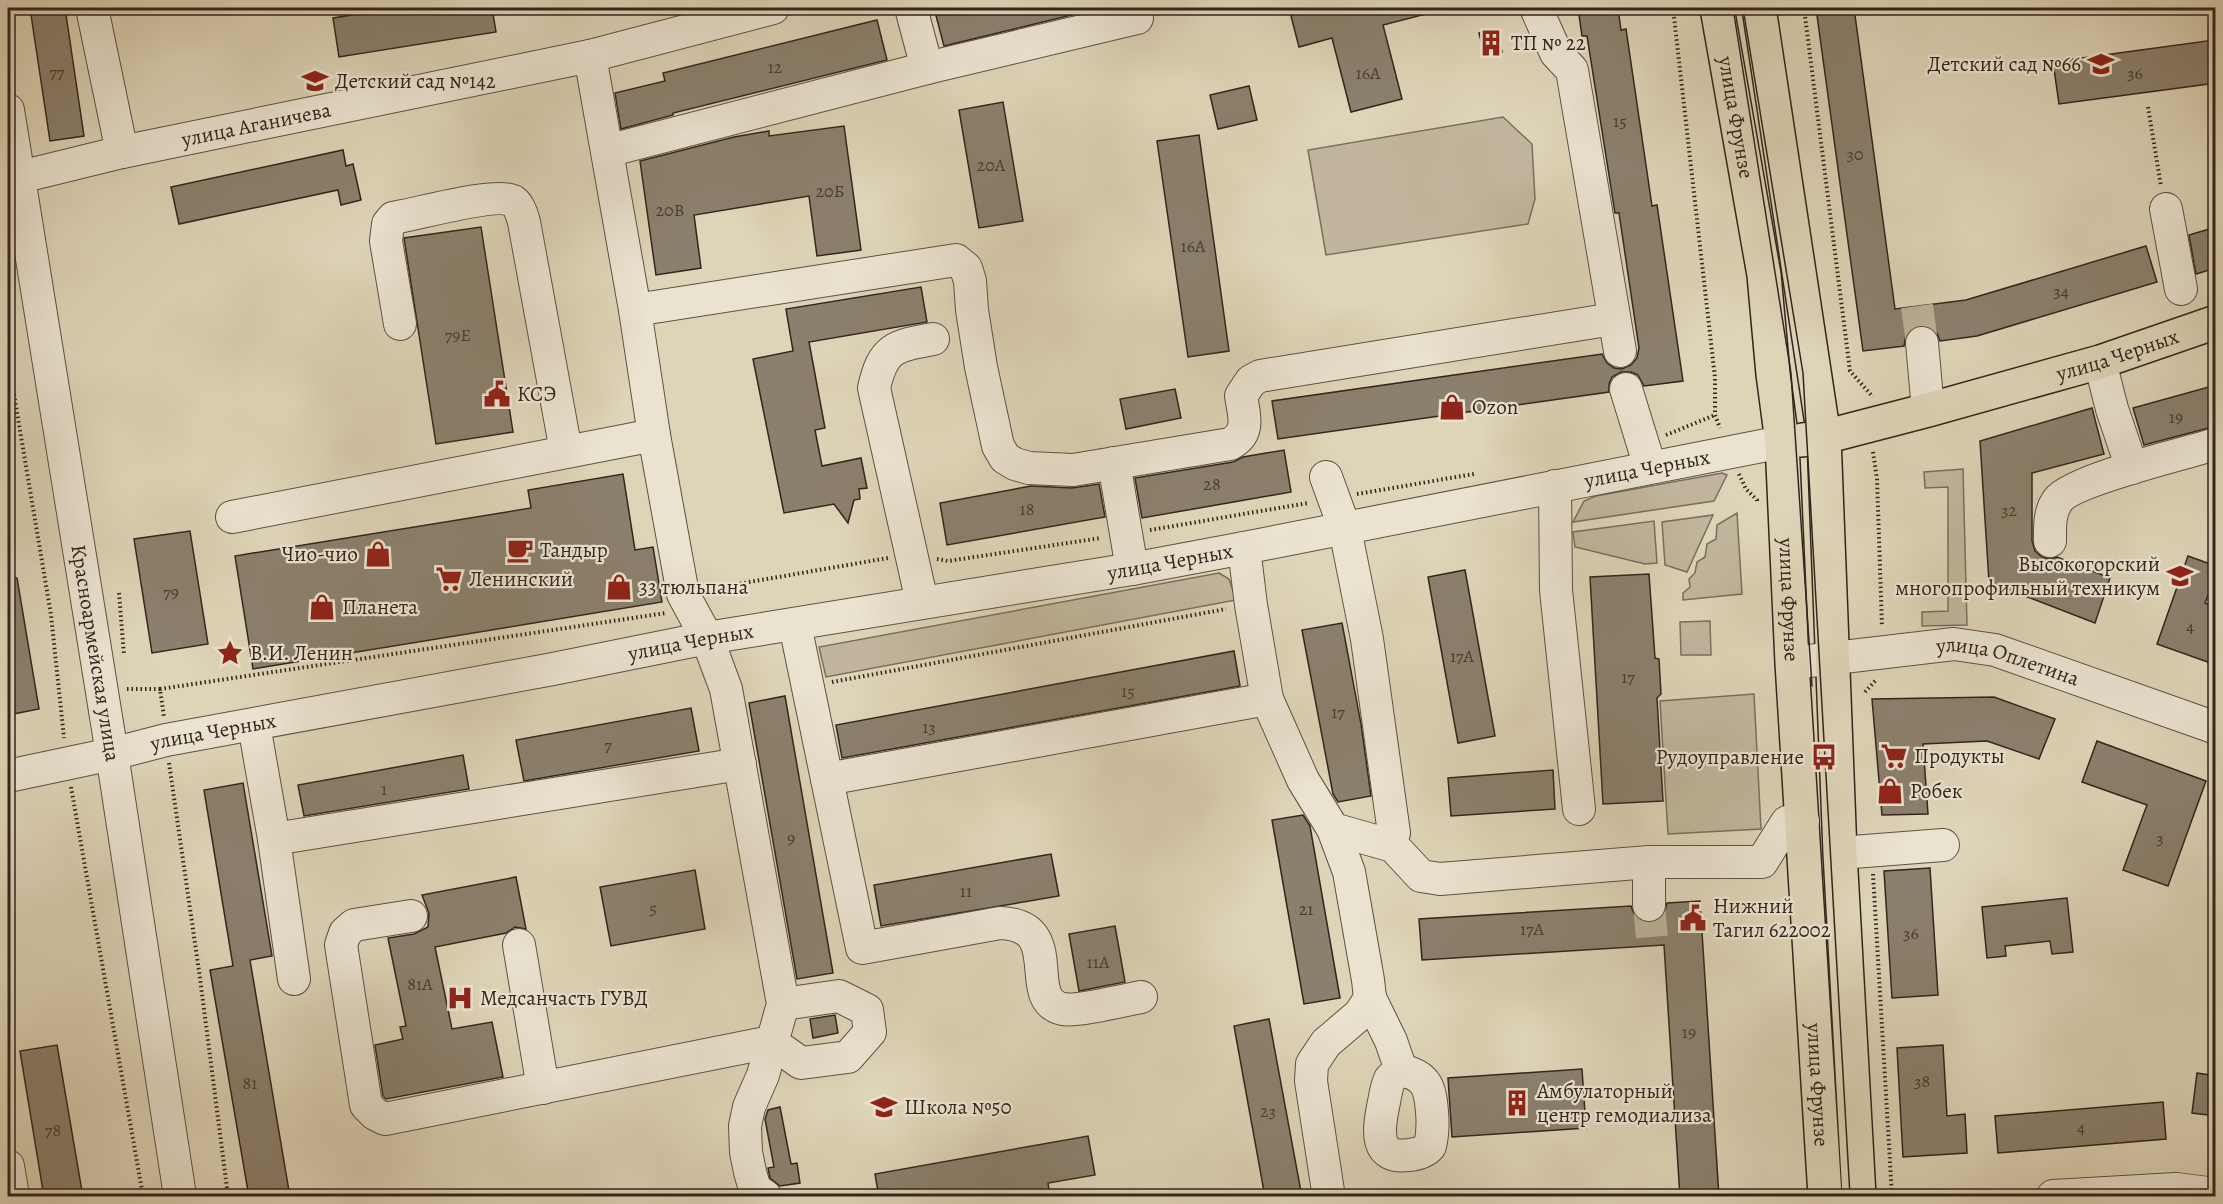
<svg xmlns="http://www.w3.org/2000/svg" width="2223" height="1204" viewBox="0 0 2223 1204" font-family="Alegreya,serif">
	<rect width="100%" height="100%" fill="#ded4b7"/>
	<filter id="stains"><feTurbulence type="fractalNoise" baseFrequency=".00333" numOctaves="4"/><feColorMatrix values="0 0 0 0 .2 0 0 0 0 .09 0 0 0 0 .02 0 0 0 .5 -.17"/></filter>
	<radialGradient id="worn" r=".72"><stop offset=".6" stop-color="#630" stop-opacity="0"/><stop offset="1" stop-color="#630" stop-opacity=".3"/></radialGradient>
	<g fill="#c1b69d" stroke="#7a6e5d" stroke-width="1.5">
		<path d="M 1503,117 L 1532,144 L 1535,199 L 1528,224 L 1326,255 L 1308,150 Z"/>
		<path d="M 1963,469 L 1967,625 L 1922,626 L 1922,612 L 1948,611 L 1948,487 L 1925,488 L 1924,472 Z"/>
		<path d="M 1722,473 L 1727,475 L 1714,501 L 1573,522 L 1584,501 L 1596,496 Z"/>
		<path d="M 1737,513 L 1742,594 L 1683,600 L 1683,593 L 1690,587 L 1689,579 L 1695,573 L 1697,562 L 1705,557 L 1707,544 L 1716,539 L 1717,525 Z"/>
		<path d="M 1713,515 L 1687,572 L 1665,565 L 1662,522 Z"/>
		<path d="M 1654,521 L 1657,563 L 1645,564 L 1575,547 L 1573,532 Z"/>
		<path d="M 1219,573 L 1229,579 L 1236,600 L 826,677 L 819,647 Z"/>
		<path d="M 1710,621 L 1711,655 L 1681,655 L 1680,622 Z"/>
		<path d="M 1754,694 L 1761,829 L 1668,834 L 1660,701 Z"/>
	</g>
	<g fill="#8b806d" stroke="#32251d" stroke-width="1.5">
		<path d="M 30,8 L 65,8 L 84,136 L 50,141 Z"/>
		<path d="M 397,8 L 492,8 L 496,32 L 339,57 L 333,18 Z"/>
		<path d="M 934,8 L 1079,8 L 1080,13 L 944,46 Z"/>
		<path d="M 1289,8 L 1429,8 L 1430,13 L 1383,25 L 1402,99 L 1351,112 L 1332,38 L 1299,47 Z"/>
		<path d="M 1578,8 L 1618,8 L 1621,30 L 1626,29 L 1652,206 L 1657,205 L 1683,381 L 1644,386 L 1638,375 L 1631,372 L 1621,372 L 1612,377 L 1609,384 L 1609,392 L 1278,439 L 1272,401 L 1602,354 L 1607,363 L 1614,368 L 1622,369 L 1631,365 L 1637,358 L 1639,348 L 1619,213 L 1615,213 L 1587,36 L 1582,36 Z"/>
		<path d="M 1816,8 L 1854,8 L 1895,309 L 1966,300 L 2146,246 L 2157,282 L 1977,336 L 1940,341 L 1937,333 L 1930,327 L 1920,325 L 1911,329 L 1906,335 L 1904,346 L 1863,351 Z"/>
		<path d="M 877,20 L 887,60 L 673,113 L 673,115 L 621,129 L 615,93 L 665,81 L 663,73 Z"/>
		<path d="M 1496,29 L 1502,52 L 1485,56 L 1479,33 Z"/>
		<path d="M 2214,40 L 2216,83 L 2059,104 L 2053,62 Z"/>
		<path d="M 1249,86 L 1257,120 L 1218,129 L 1210,95 Z"/>
		<path d="M 1003,102 L 1023,221 L 979,228 L 959,110 Z"/>
		<path d="M 844,126 L 861,250 L 817,256 L 809,196 L 694,215 L 701,268 L 656,275 L 640,161 L 734,137 L 769,131 L 769,136 Z"/>
		<path d="M 1199,135 L 1229,351 L 1188,357 L 1157,141 Z"/>
		<path d="M 343,150 L 346,166 L 353,164 L 361,200 L 341,205 L 338,190 L 179,224 L 171,187 Z"/>
		<path d="M 481,227 L 513,432 L 436,444 L 404,238 Z"/>
		<path d="M 2216,227 L 2216,268 L 2196,274 L 2189,235 Z"/>
		<path d="M 921,287 L 927,322 L 809,342 L 825,428 L 815,430 L 822,466 L 861,458 L 867,488 L 859,489 L 860,499 L 854,500 L 848,523 L 834,504 L 784,513 L 753,359 L 793,351 L 786,309 Z"/>
		<path d="M 2216,385 L 2216,426 L 2144,445 L 2133,408 Z"/>
		<path d="M 1175,389 L 1181,418 L 1126,429 L 1120,399 Z"/>
		<path d="M 2092,408 L 2104,454 L 2032,473 L 2032,541 L 2035,551 L 2042,557 L 2050,559 L 2057,557 L 2110,578 L 2095,623 L 1989,582 L 1980,441 Z"/>
		<path d="M 1284,450 L 1291,492 L 1142,518 L 1135,478 L 1233,462 L 1243,457 Z"/>
		<path d="M 623,474 L 635,550 L 653,547 L 662,602 L 253,669 L 235,556 L 531,508 L 528,490 Z"/>
		<path d="M 1099,484 L 1105,517 L 947,545 L 940,503 L 1031,486 L 1072,488 Z"/>
		<path d="M 190,531 L 208,644 L 152,653 L 134,539 Z"/>
		<path d="M 2188,556 L 2216,566 L 2216,575 L 2205,603 L 2216,607 L 2216,665 L 2157,644 Z"/>
		<path d="M 1465,570 L 1495,736 L 1458,743 L 1428,577 Z"/>
		<path d="M 1649,574 L 1655,658 L 1659,659 L 1661,694 L 1657,698 L 1663,801 L 1603,804 L 1590,577 Z"/>
		<path d="M 8,578 L 17,578 L 39,709 L 8,715 Z"/>
		<path d="M 1342,623 L 1361,724 L 1371,796 L 1338,802 L 1333,794 L 1302,630 Z"/>
		<path d="M 1234,651 L 1240,686 L 842,758 L 836,725 Z"/>
		<path d="M 785,696 L 833,973 L 797,979 L 749,703 Z"/>
		<path d="M 1994,697 L 2055,719 L 2039,759 L 1987,741 L 1923,744 L 1928,814 L 1882,815 L 1872,699 Z"/>
		<path d="M 691,708 L 699,751 L 524,781 L 516,740 Z"/>
		<path d="M 2097,741 L 2206,781 L 2168,886 L 2123,870 L 2147,805 L 2082,782 Z"/>
		<path d="M 463,755 L 469,789 L 304,816 L 298,785 Z"/>
		<path d="M 1553,770 L 1555,809 L 1451,816 L 1448,778 Z"/>
		<path d="M 243,783 L 272,956 L 250,960 L 290,1197 L 249,1197 L 210,970 L 233,966 L 204,790 Z"/>
		<path d="M 1303,815 L 1310,826 L 1340,998 L 1304,1004 L 1272,820 Z"/>
		<path d="M 1051,854 L 1059,896 L 881,926 L 874,885 Z"/>
		<path d="M 1930,868 L 1938,995 L 1892,998 L 1884,871 Z"/>
		<path d="M 695,870 L 705,929 L 611,946 L 600,887 Z"/>
		<path d="M 516,877 L 526,929 L 515,927 L 506,933 L 435,947 L 452,1029 L 492,1022 L 503,1077 L 386,1099 L 383,1096 L 375,1045 L 403,1039 L 400,1027 L 406,1026 L 388,938 L 414,934 L 428,927 L 429,913 L 422,895 Z"/>
		<path d="M 2067,898 L 2073,952 L 2052,954 L 2050,941 L 2005,946 L 2006,956 L 1987,958 L 1982,907 Z"/>
		<path d="M 1700,901 L 1719,1197 L 1680,1197 L 1664,945 L 1422,960 L 1419,919 L 1631,906 L 1634,914 L 1640,920 L 1650,923 L 1657,921 L 1664,914 L 1667,903 Z"/>
		<path d="M 1115,926 L 1125,982 L 1079,991 L 1069,934 Z"/>
		<path d="M 835,1015 L 838,1033 L 813,1038 L 810,1019 Z"/>
		<path d="M 1269,1019 L 1302,1197 L 1265,1197 L 1234,1026 Z"/>
		<path d="M 57,1045 L 83,1197 L 44,1197 L 20,1051 Z"/>
		<path d="M 1943,1045 L 1947,1116 L 1965,1114 L 1967,1153 L 1903,1157 L 1897,1048 Z"/>
		<path d="M 1582,1069 L 1586,1128 L 1452,1137 L 1448,1078 Z"/>
		<path d="M 2197,1073 L 2216,1076 L 2216,1116 L 2192,1113 Z"/>
		<path d="M 2163,1102 L 2166,1139 L 1998,1153 L 1995,1116 Z"/>
		<path d="M 780,1107 L 791,1164 L 797,1163 L 800,1183 L 780,1186 L 770,1178 L 768,1168 L 774,1167 L 765,1119 L 768,1110 Z"/>
		<path d="M 1088,1136 L 1095,1175 L 1048,1183 L 1050,1197 L 1019,1197 L 1017,1189 L 975,1197 L 879,1197 L 875,1174 Z"/>
	</g>
	<g fill="none" stroke-linecap="round" stroke-linejoin="round">
		<g stroke="#bcb198" stroke-width="32" stroke-dasharray="32 16" stroke-linecap="butt">
			<path d="M 1917,306 L 1922,343"/>
			<path d="M 1649,905 L 1652,938"/>
		</g>
		<g stroke="#5d5144" stroke-width="34">
			<g id="minor">
				<path d="M 92,8 L 122,152"/>
				<path d="M 1536,8 L 1556,53 L 1572,70 L 1620,351"/>
				<path d="M 590,56 L 635,310 L 654,435 L 683,594 L 707,638 L 726,689 L 783,1004 L 763,1075 L 749,1107 L 745,1126 L 746,1152 L 750,1172 L 755,1189 L 765,1196"/>
				<path d="M 927,68 L 1137,18"/>
				<path id="s1" d="M 8,110 L 112,754 L 180,1196"/>
				<path d="M 607,151 L 927,68 L 911,8"/>
				<path id="s2" d="M 20,177 L 122,152 L 590,56 L 773,8"/>
				<path d="M 2166,209 L 2181,289"/>
				<path d="M 635,310 L 956,260 L 966,268 L 970,281 L 972,310 L 981,367 L 998,446 L 1005,458 L 1015,464 L 1029,468 L 1073,470 L 1230,444 C 1251,433 1244,415 1241,396 L 1251,381 L 1260,376 L 1613,319"/>
				<path d="M 400,324 L 386,241 L 388,224 L 393,218 L 403,216 C 424,212 497,192 513,201 C 519,205 522,215 524,222 L 566,451"/>
				<path d="M 1922,343 L 1928,410"/>
				<path d="M 2100,362 L 2112,409 L 2132,468"/>
				<path d="M 1626,389 L 1650,467"/>
				<path d="M 1114,463 L 1132,569"/>
				<path d="M 1326,477 L 1345,529 L 1367,639 L 1394,833"/>
				<path d="M 1555,486 L 1556,590 L 1579,809"/>
				<path d="M 232,517 L 654,435"/>
				<path d="M 2050,541 C 2050,527 2049,512 2058,500 C 2073,480 2186,453 2216,444"/>
				<path d="M 1244,548 L 1251,605 L 1267,699 L 1303,780 L 1333,829 L 1349,872 L 1368,980 L 1370,998 L 1360,1014 L 1326,1043 L 1312,1064 L 1311,1081 L 1328,1191 L 1326,1196"/>
				<path d="M 922,602 L 874,388 C 883,348 894,346 933,339"/>
				<path d="M 795,625 L 862,948 L 1000,923 C 1068,925 1020,1000 1063,1009 C 1076,1012 1125,1000 1141,997"/>
				<path id="s3" d="M 1792,663 L 1954,644 L 1995,650 L 2216,728"/>
				<path d="M 254,725 L 274,839 L 294,979"/>
				<path id="s4" d="M 8,776 L 112,754 L 166,740 L 553,669 L 707,638 L 1132,569 L 1244,548 L 1782,442"/>
				<path d="M 827,779 L 1267,699"/>
				<path d="M 1333,829 L 1393,846 L 1421,876 L 1440,879 L 1649,862 L 1762,862 L 1787,822 L 1803,821"/>
				<path d="M 274,839 L 740,764"/>
				<path d="M 1840,853 L 1943,845"/>
				<path d="M 1649,862 L 1649,905"/>
				<path d="M 411,916 L 354,925 L 345,933 L 341,945 L 366,1105 L 375,1114 L 385,1119 L 771,1042 L 801,1063 L 848,1057 L 870,1032 L 867,1010 L 839,996 L 783,1004"/>
				<path d="M 519,945 L 543,1088"/>
				<path d="M 1370,998 L 1391,1041 L 1401,1070 C 1427,1076 1430,1087 1432,1112 C 1433,1124 1433,1134 1430,1146 C 1425,1152 1418,1154 1409,1155 C 1375,1160 1378,1131 1383,1107 C 1385,1098 1386,1087 1390,1079 C 1393,1076 1397,1073 1401,1070"/>
				<path d="M 8,1166 L 13,1196"/>
				<path d="M 2053,1196 L 2176,1189 L 2216,1194"/>
			</g>
		</g>
		<g stroke="#32251d" stroke-width="36">
			<g id="major">
				<path id="s5" d="M 1717,8 L 1764,275 L 1773,374 L 1782,442 L 1792,663 L 1825,1196"/>
				<path d="M 1759,8 L 1824,437 L 1840,853 L 1859,1196"/>
				<path id="s6" d="M 1802,440 L 1824,437 L 1928,410 L 2100,362 L 2216,322"/>
			</g>
		</g>
		<g stroke="#32251d" stroke-width="4" stroke-dasharray="1.5 3" stroke-linecap="butt">
			<path d="M 1673,8 L 1715,378 L 1715,415 L 1720,428"/>
			<path d="M 1804,8 L 1850,371 L 1873,397"/>
			<path d="M 2148,107 L 2161,186"/>
			<path d="M 8,359 L 51,615 L 64,738"/>
			<path d="M 1666,435 L 1715,415"/>
			<path d="M 1873,452 L 1877,479 L 1882,627"/>
			<path d="M 1739,474 L 1746,489 L 1757,500 L 1757,503"/>
			<path d="M 1357,494 L 1474,474"/>
			<path d="M 1150,530 L 1308,503"/>
			<path d="M 937,559 L 948,561 L 1101,538"/>
			<path d="M 709,589 L 888,558"/>
			<path d="M 119,593 L 124,655"/>
			<path d="M 832,682 L 1226,609"/>
			<path d="M 127,689 L 160,689 L 164,717"/>
			<path d="M 160,689 L 666,613"/>
			<path d="M 1865,692 L 1876,680"/>
			<path d="M 169,763 L 200,978 L 228,1196"/>
			<path d="M 71,787 L 143,1196"/>
			<path d="M 1873,874 L 1892,1196"/>
		</g>
		<use href="#minor" stroke="#eae3d0" stroke-width="32"/>
		<use href="#major" stroke="#ded4b7" stroke-width="33"/>
		<g stroke="#32251d" stroke-width="1.5">
			<path d="M 1733,8 L 1791,373 L 1812,686"/>
			<path d="M 1743,8 L 1803,373 L 1850,1196"/>
		</g>
	</g>
	<defs>
		<g id="building-bare" transform="scale(2.07)"><path d="M-4-6H4V6H1V3H-1V6H-4ZM-2.5-4.3h1.7v1.8h-1.7ZM.8-4.3h1.7v1.8H.8ZM-2.5-1h1.7V.8h-1.7ZM.8-1h1.7V.8H.8Z" fill="#8f2418" stroke="#eae3d0" stroke-width="2.5" paint-order="stroke"/></g>
		<g id="school-bare" transform="scale(2.07)"><path d="M0-5L7-2L0 1L-7-2ZM-4 1L0 2.5L4 1V4Q0 6-4 4Z" fill="#8f2418" stroke="#eae3d0" stroke-width="2.5" paint-order="stroke"/></g>
		<g id="civic-bare" transform="scale(2.07)"><path d="M-.6-6.5H3V-4.5H.6V-3L4-1V1h2V6H-6V1h2V-1L-.6-3ZM-1.2 2.5V6h2.4V2.5Z" fill="#8f2418" stroke="#eae3d0" stroke-width="2.5" paint-order="stroke"/></g>
		<g id="shop-bare" transform="scale(2.07)"><path d="M-5-2.5h2.3a2.7 3.5 0 0 1 5.4 0H5L5.5 6h-11ZM-1.5-2.5h3a1.5 2.3 0 0 0-3 0Z" fill="#8f2418" stroke="#eae3d0" stroke-width="2.5" paint-order="stroke"/></g>
		<g id="cafe-bare" transform="scale(2.07)"><path d="M-5.5-4.5H6V0H3Q3 3.5 0 3.5H-2.5Q-5.5 3.5-5.5 0ZM3-3.2v2h1.7v-2ZM-6 4.5H4V6H-6Z" fill="#8f2418" stroke="#eae3d0" stroke-width="2.5" paint-order="stroke"/></g>
		<g id="university-bare" transform="scale(2.07)"><path d="M0-5L7-2L0 1L-7-2ZM-4 1L0 2.5L4 1V4Q0 6-4 4Z" fill="#8f2418" stroke="#eae3d0" stroke-width="2.5" paint-order="stroke"/></g>
		<g id="supermarket-bare" transform="scale(2.07)"><path d="M-6-5.5h2.5l.6 2H6L4.5 2H-2.5L-4.4-4H-6ZM-1.5 3.2a1.3 1.3 0 1 0 .1 0ZM3 3.2a1.3 1.3 0 1 0 .1 0Z" fill="#8f2418" stroke="#eae3d0" stroke-width="2.5" paint-order="stroke"/></g>
		<g id="sight-bare" transform="scale(2.07)"><path d="M0-6L1.8-2.2L6-1.7L2.9 1.2L3.7 5.4L0 3.3L-3.7 5.4L-2.9 1.2L-6-1.7L-1.8-2.2Z" fill="#8f2418" stroke="#eae3d0" stroke-width="2.5" paint-order="stroke"/></g>
		<g id="bus-bare" transform="scale(2.07)"><path d="M-5-6H5V4H4V6H2V4H-2V6H-4V4H-5ZM-3.5-4V0h7V-4ZM-3.5 1.2v1.5H-2V1.2ZM2 1.2v1.5H3.5V1.2Z" fill="#8f2418" stroke="#eae3d0" stroke-width="2.5" paint-order="stroke"/></g>
		<g id="hospital-bare" transform="scale(2.07)"><path d="M-5-5h3v3.5h4V-5h3V5h-3V1.5h-4V5h-3Z" fill="#8f2418" stroke="#eae3d0" stroke-width="2.5" paint-order="stroke"/></g>
	</defs>
	<g fill-rule="evenodd">
		<use href="#building-bare" x="1491" y="43"/>
		<use href="#school-bare" x="2101" y="64"/>
		<use href="#school-bare" x="315" y="81"/>
		<use href="#civic-bare" x="497" y="394"/>
		<use href="#shop-bare" x="1452" y="407"/>
		<use href="#cafe-bare" x="520" y="550"/>
		<use href="#shop-bare" x="378" y="554"/>
		<use href="#university-bare" x="2180" y="576"/>
		<use href="#supermarket-bare" x="449" y="579"/>
		<use href="#shop-bare" x="619" y="587"/>
		<use href="#shop-bare" x="322" y="607"/>
		<use href="#sight-bare" x="230" y="653"/>
		<use href="#supermarket-bare" x="1894" y="756"/>
		<use href="#bus-bare" x="1824" y="757"/>
		<use href="#shop-bare" x="1890" y="791"/>
		<use href="#civic-bare" x="1693" y="918"/>
		<use href="#hospital-bare" x="460" y="998"/>
		<use href="#building-bare" x="1517" y="1103"/>
		<use href="#school-bare" x="884" y="1107"/>
	</g>
	<g text-anchor="middle" stroke-width="4.5" stroke-linejoin="round" paint-order="stroke">
		<g font-size="18" fill="#483c31">
			<text x="775" y="73">12</text>
			<text x="57" y="78">77</text>
			<text x="1368" y="79">16А</text>
			<text x="2135" y="79">36</text>
			<text x="1620" y="127">15</text>
			<text x="1855" y="160">30</text>
			<text x="991" y="171">20А</text>
			<text x="830" y="197">20Б</text>
			<text x="670" y="216">20В</text>
			<text x="1193" y="252">16А</text>
			<text x="2061" y="297">34</text>
			<text x="458" y="341">79Е</text>
			<text x="2176" y="423">19</text>
			<text x="1212" y="490">28</text>
			<text x="1027" y="515">18</text>
			<text x="2009" y="516">32</text>
			<text x="171" y="598">79</text>
			<text x="2190" y="632">4</text>
			<text x="1462" y="662">17А</text>
			<text x="1628" y="683">17</text>
			<text x="1128" y="697">15</text>
			<text x="1338" y="718">17</text>
			<text x="929" y="733">13</text>
			<text x="608" y="751">7</text>
			<text x="384" y="795">1</text>
			<text x="791" y="844">9</text>
			<text x="2160" y="844">3</text>
			<text x="966" y="897">11</text>
			<text x="653" y="914">5</text>
			<text x="1306" y="915">21</text>
			<text x="1532" y="935">17А</text>
			<text x="1911" y="939">36</text>
			<text x="1098" y="968">11А</text>
			<text x="420" y="990">81А</text>
			<text x="1689" y="1038">19</text>
			<text x="1922" y="1087">38</text>
			<text x="250" y="1089">81</text>
			<text x="1268" y="1117">23</text>
			<text x="2081" y="1133">4</text>
			<text x="53" y="1136">78</text>
		</g>
		<g font-size="21" fill="#32251d" stroke="#eae3d0" text-anchor="start">
			<text x="1511" y="50">ТП № 22</text>
			<text x="2081" y="71" text-anchor="end">Детский сад №66</text>
			<text x="335" y="88">Детский сад №142</text>
			<text x="517" y="401">КСЭ</text>
			<text x="1472" y="414">Ozon</text>
			<text x="540" y="557">Тандыр</text>
			<text x="358" y="561" text-anchor="end">Чио-чио</text>
			<text x="2160" y="571" text-anchor="end">Высокогорский<tspan x="2160" dy="24">многопрофильный техникум</tspan></text>
			<text x="469" y="586">Ленинский</text>
			<text x="639" y="594">33 тюльпана</text>
			<text x="342" y="614">Планета</text>
			<text x="250" y="660">В.И. Ленин</text>
			<text x="1914" y="763">Продукты</text>
			<text x="1804" y="764" text-anchor="end">Рудоуправление</text>
			<text x="1910" y="798">Робек</text>
			<text x="1713" y="913">Нижний<tspan x="1713" dy="24">Тагил 622002</tspan></text>
			<text x="480" y="1005">Медсанчасть ГУВД</text>
			<text x="1537" y="1098">Амбулаторный<tspan x="1537" dy="24">центр гемодиализа</tspan></text>
			<text x="904" y="1114">Школа №50</text>
		</g>
		<g font-size="21" fill="#32251d" stroke="#eae3d0">
			<text dy="7" stroke="none"><textPath href="#s5" startOffset="111">улица Фрунзе</textPath></text>
			<text dy="7" stroke="none"><textPath href="#s2" startOffset="242">улица Аганичева</textPath></text>
			<text dy="7" stroke="none"><textPath href="#s6" startOffset="327">улица Черных</textPath></text>
			<text dy="7" stroke="none"><textPath href="#s4" startOffset="1668">улица Черных</textPath></text>
			<text dy="7" stroke="none"><textPath href="#s4" startOffset="1182">улица Черных</textPath></text>
			<text dy="7" stroke="none"><textPath href="#s5" startOffset="597">улица Фрунзе</textPath></text>
			<text dy="7" stroke="none"><textPath href="#s4" startOffset="696">улица Черных</textPath></text>
			<text dy="7" stroke="none"><textPath href="#s1" startOffset="550">Красноармейская улица</textPath></text>
			<text dy="7" stroke="none"><textPath href="#s3" startOffset="219">улица Оплетина</textPath></text>
			<text dy="7" stroke="none"><textPath href="#s4" startOffset="210">улица Черных</textPath></text>
			<text dy="7" stroke="none"><textPath href="#s5" startOffset="1083">улица Фрунзе</textPath></text>
		</g>
	</g>
	<rect width="2223" height="1204" fill="none" stroke="#ded4b7" stroke-width="30"/>
	<rect x="9" y="9" width="2205" height="1186" fill="none" stroke="#32251d" stroke-width="3"/>
	<rect x="15" y="15" width="2193" height="1174" fill="none" stroke="#32251d" stroke-width="1.5"/>
	<rect width="100%" height="100%" filter="url(#stains)"/>
	<rect width="100%" height="100%" fill="url(#worn)"/>
</svg>
